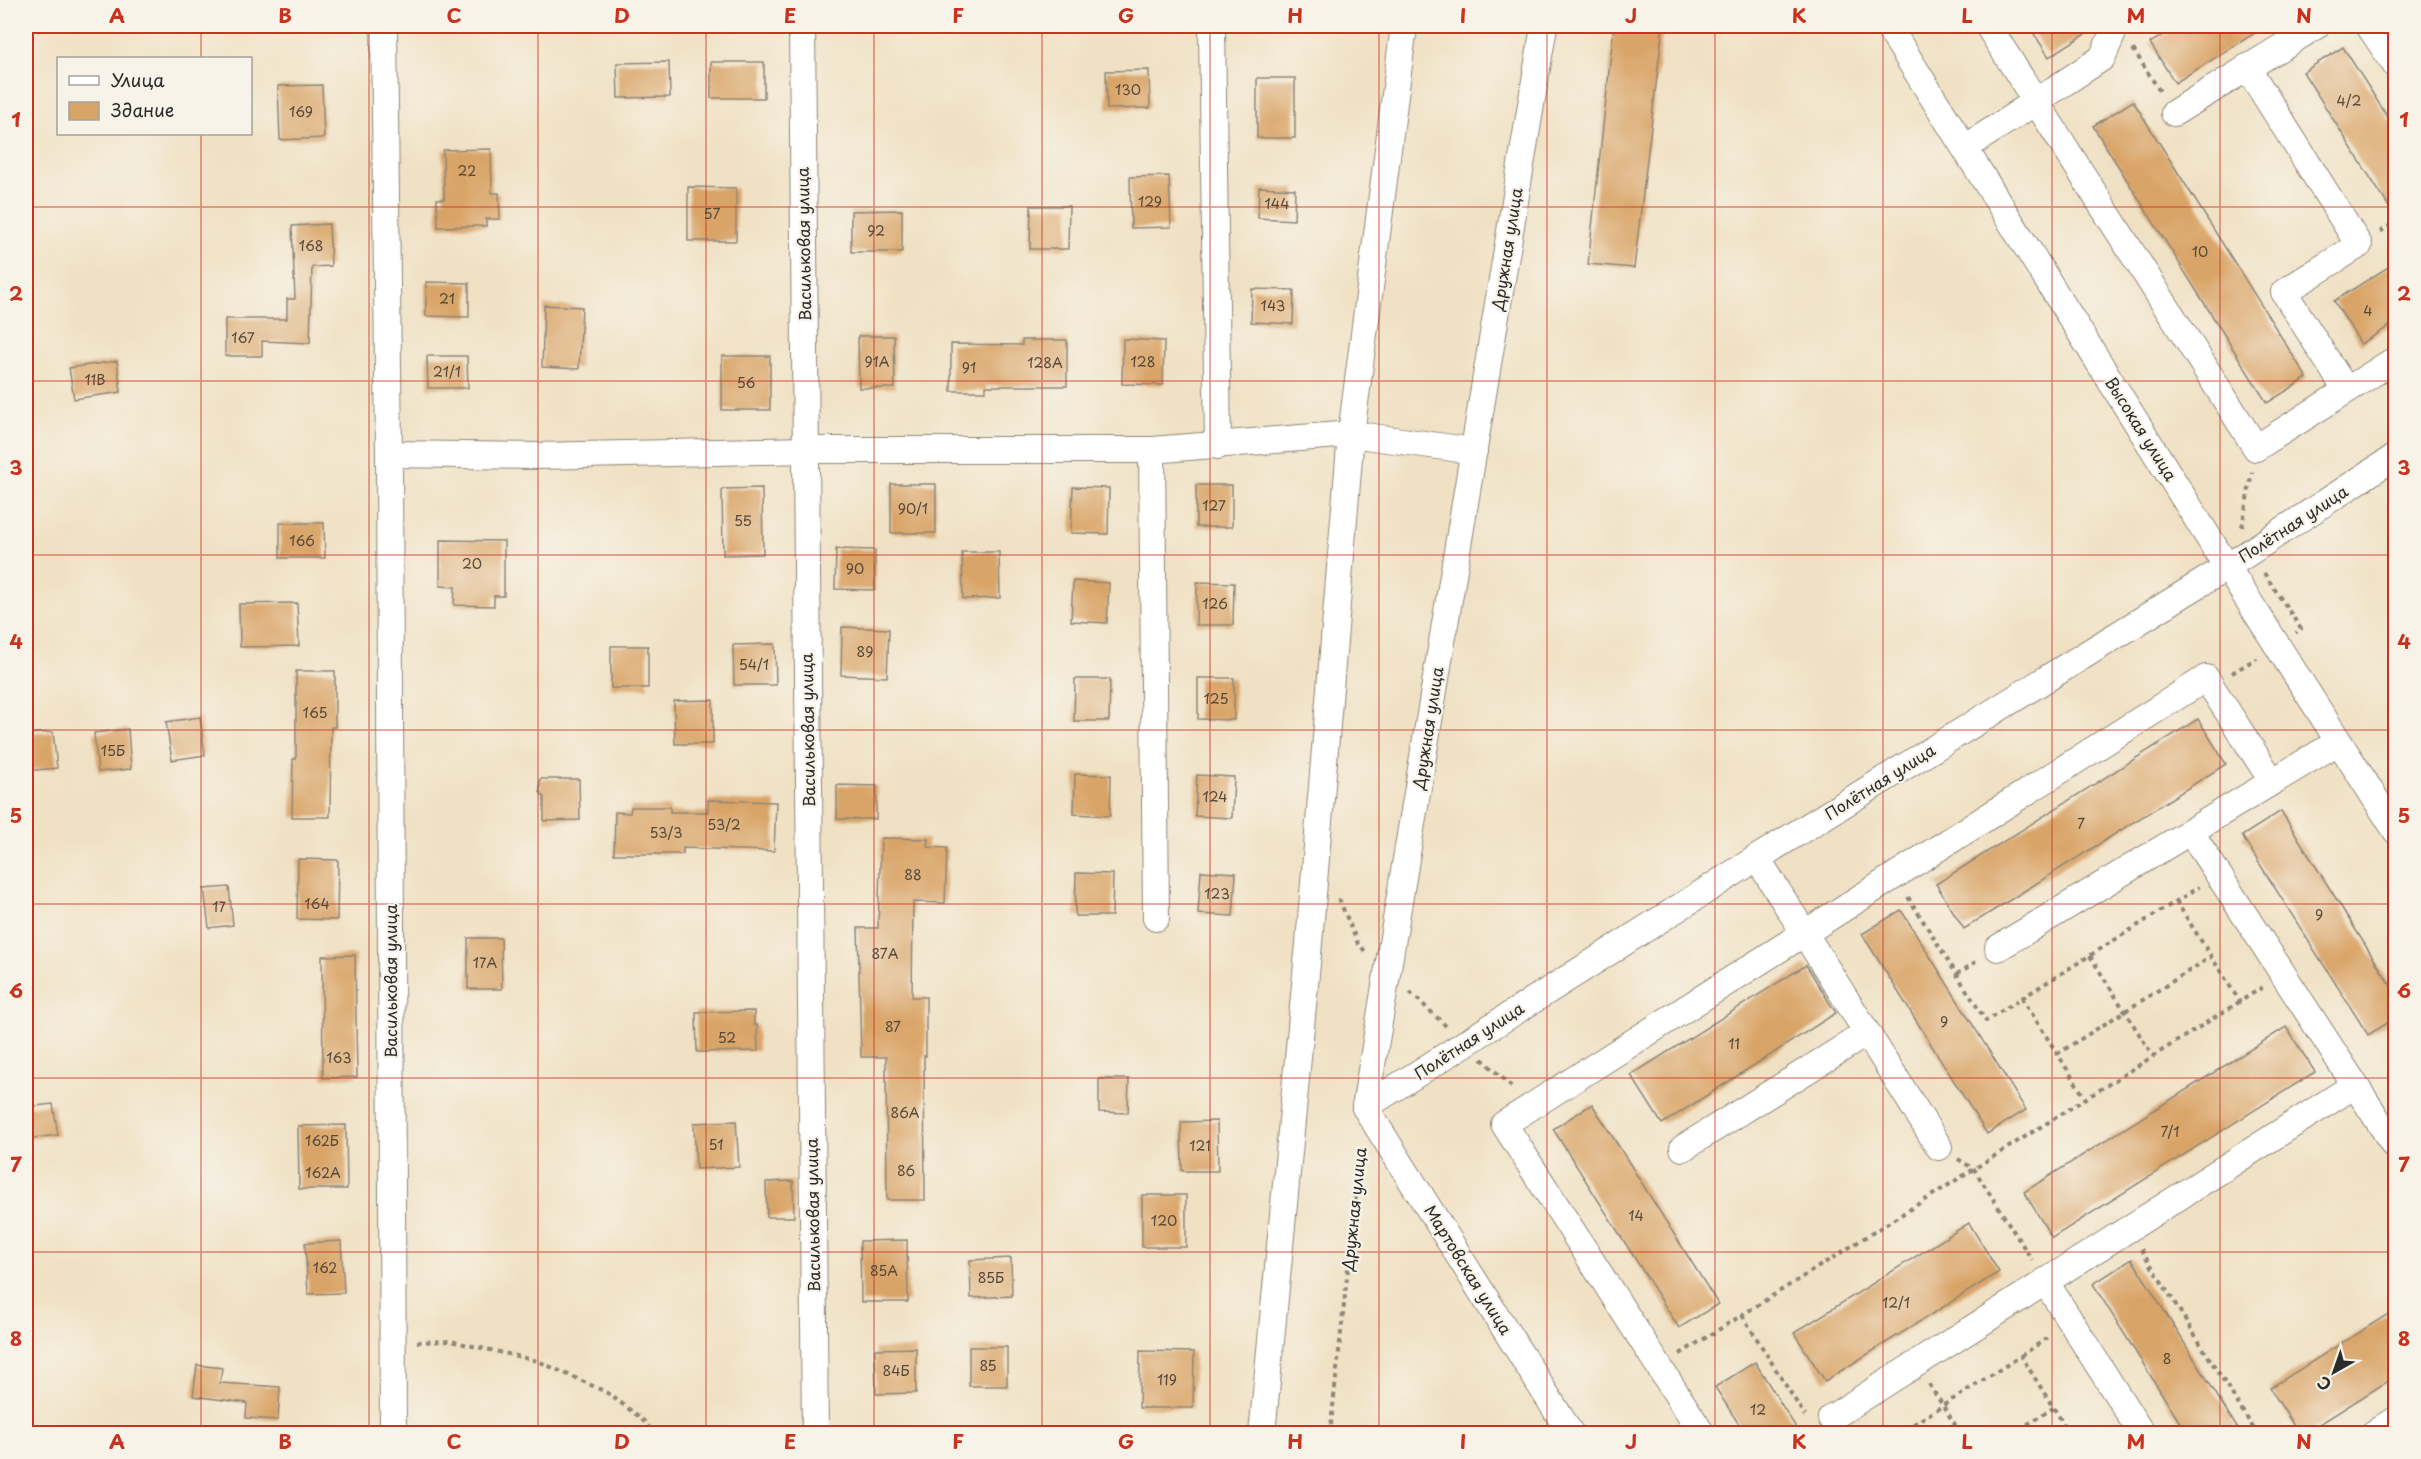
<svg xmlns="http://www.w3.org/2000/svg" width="2421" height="1459" viewBox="0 0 2421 1459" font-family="'Playpen Sans',sans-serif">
	<rect width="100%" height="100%" fill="#f7f3e8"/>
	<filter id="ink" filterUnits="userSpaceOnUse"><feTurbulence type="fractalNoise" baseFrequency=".0167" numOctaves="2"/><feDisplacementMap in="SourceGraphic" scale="12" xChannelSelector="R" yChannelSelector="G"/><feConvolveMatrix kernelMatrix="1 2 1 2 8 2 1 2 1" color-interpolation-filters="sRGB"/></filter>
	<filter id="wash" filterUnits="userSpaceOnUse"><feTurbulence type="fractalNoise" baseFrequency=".008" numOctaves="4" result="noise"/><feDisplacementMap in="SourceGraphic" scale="24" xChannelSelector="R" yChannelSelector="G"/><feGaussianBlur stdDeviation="1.35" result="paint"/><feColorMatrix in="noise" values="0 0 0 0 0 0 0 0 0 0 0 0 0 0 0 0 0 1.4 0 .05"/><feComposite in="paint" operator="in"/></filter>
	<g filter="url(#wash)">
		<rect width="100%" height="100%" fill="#f0e1c4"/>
		<g id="blocks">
			<g fill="#d9a468">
				<path d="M 1614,26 L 1663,26 L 1634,268 L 1588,264 Z"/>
				<path d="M 2029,26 L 2098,26 L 2049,57 Z"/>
				<path d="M 2178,26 L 2266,26 L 2175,83 L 2150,43 Z"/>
				<path d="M 2343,47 L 2396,130 L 2396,218 L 2303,72 Z"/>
				<path d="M 669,62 L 670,97 L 618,98 L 617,63 Z"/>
				<rect x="711" y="62" width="53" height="36"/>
				<path d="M 1149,70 L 1150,108 L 1107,109 L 1106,71 Z"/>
				<rect x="1257" y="78" width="38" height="60"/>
				<path d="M 322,85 L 324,138 L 280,140 L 278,86 Z"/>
				<path d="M 2133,101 L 2307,378 L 2267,403 L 2093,126 Z"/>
				<path d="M 491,149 L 492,193 L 499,193 L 500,219 L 486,219 L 486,226 L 438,227 L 437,199 L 444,199 L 443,150 Z"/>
				<path d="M 1169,176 L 1171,227 L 1131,228 L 1130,177 Z"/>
				<path d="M 688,187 L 736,188 L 736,241 L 688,241 Z"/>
				<path d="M 1259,187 L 1295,189 L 1294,220 L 1258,218 Z"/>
				<path d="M 1031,206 L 1069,206 L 1068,249 L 1030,249 Z"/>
				<path d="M 902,210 L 902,252 L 851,252 L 851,211 Z"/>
				<path d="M 329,224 L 331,266 L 312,267 L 310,343 L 262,341 L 262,356 L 225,356 L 225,319 L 287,319 L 287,299 L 295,299 L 292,226 Z"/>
				<path d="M 2396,262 L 2396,322 L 2361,344 L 2334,301 Z"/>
				<path d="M 426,282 L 469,283 L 469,317 L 426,316 Z"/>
				<path d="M 1252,289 L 1294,290 L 1293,324 L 1251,322 Z"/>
				<path d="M 544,305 L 582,307 L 579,369 L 542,367 Z"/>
				<path d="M 858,336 L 894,336 L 895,388 L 859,388 Z"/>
				<path d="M 1123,339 L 1164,341 L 1163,385 L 1122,384 Z"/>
				<path d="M 1022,340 L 1067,340 L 1067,386 L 986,386 L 986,391 L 951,391 L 951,344 L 1022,345 Z"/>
				<path d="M 427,356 L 467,356 L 468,388 L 428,388 Z"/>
				<rect x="722" y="356" width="48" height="54"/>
				<path d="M 117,361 L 121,392 L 74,399 L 69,368 Z"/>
				<rect x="891" y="484" width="45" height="49"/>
				<rect x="1196" y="485" width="36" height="42"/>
				<path d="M 1073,487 L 1109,488 L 1108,534 L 1071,533 Z"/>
				<path d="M 762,488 L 763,554 L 723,555 L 722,489 Z"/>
				<path d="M 280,523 L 324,523 L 325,558 L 280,558 Z"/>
				<path d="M 440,540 L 504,541 L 504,596 L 494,596 L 494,606 L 454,605 L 455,587 L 440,586 Z"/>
				<path d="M 836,549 L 875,550 L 875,590 L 835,589 Z"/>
				<path d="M 962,552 L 999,552 L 1000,598 L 963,599 Z"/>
				<path d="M 1073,581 L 1109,583 L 1107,623 L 1071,621 Z"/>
				<path d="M 1197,582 L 1234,583 L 1233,625 L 1196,625 Z"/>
				<path d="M 297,603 L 299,646 L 240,647 L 239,604 Z"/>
				<path d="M 842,627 L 889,629 L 887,677 L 841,675 Z"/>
				<path d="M 775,644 L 776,685 L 734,685 L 733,645 Z"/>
				<rect x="611" y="646" width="37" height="42"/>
				<path d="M 296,671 L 335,671 L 335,727 L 331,727 L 330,817 L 292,817 L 293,759 L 296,759 Z"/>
				<path d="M 1198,678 L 1234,678 L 1234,720 L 1198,719 Z"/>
				<path d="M 1075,679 L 1110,679 L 1109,721 L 1074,721 Z"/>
				<path d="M 713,700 L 713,744 L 675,744 L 674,701 Z"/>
				<path d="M 200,717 L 205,755 L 172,760 L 166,722 Z"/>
				<path d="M 2198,719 L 2226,764 L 1964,929 L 1936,884 Z"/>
				<path d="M 128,729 L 131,769 L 98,772 L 94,733 Z"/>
				<path d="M 53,732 L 57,768 L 26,771 L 26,734 Z"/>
				<path d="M 1075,774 L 1111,775 L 1110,816 L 1074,814 Z"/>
				<path d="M 1197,775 L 1234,777 L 1232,818 L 1195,816 Z"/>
				<path d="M 540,779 L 579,779 L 580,820 L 544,821 L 544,797 L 540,792 Z"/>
				<path d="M 837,785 L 877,786 L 876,819 L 837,819 Z"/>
				<path d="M 708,800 L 776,802 L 774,851 L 683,848 L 683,854 L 614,854 L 615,812 L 630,813 L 631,807 L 670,807 L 670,812 L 708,812 Z"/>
				<path d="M 2281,811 L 2396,994 L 2396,1018 L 2368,1035 L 2242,836 Z"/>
				<path d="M 881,838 L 928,839 L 927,847 L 947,848 L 945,903 L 913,902 L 912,997 L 926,997 L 926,1056 L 924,1056 L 925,1200 L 887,1200 L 886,1057 L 861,1057 L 858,928 L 878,928 Z"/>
				<path d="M 298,859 L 338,860 L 337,920 L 297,919 Z"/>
				<path d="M 1201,871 L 1236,873 L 1233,916 L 1198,914 Z"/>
				<path d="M 1076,873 L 1113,874 L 1112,916 L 1075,916 Z"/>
				<path d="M 229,887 L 233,925 L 209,928 L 204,889 Z"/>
				<path d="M 1901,910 L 2026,1110 L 1987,1134 L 1862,934 Z"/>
				<path d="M 468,938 L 501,938 L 502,989 L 468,989 Z"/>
				<path d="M 355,955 L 357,1077 L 323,1078 L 322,956 Z"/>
				<path d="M 1806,965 L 1836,1013 L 1662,1124 L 1631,1075 Z"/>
				<path d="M 754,1011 L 754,1025 L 757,1025 L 758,1051 L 697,1052 L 696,1012 Z"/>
				<path d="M 2286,1027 L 2315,1072 L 2052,1238 L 2024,1192 Z"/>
				<path d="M 1099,1079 L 1129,1079 L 1128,1113 L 1099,1112 Z"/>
				<path d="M 53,1104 L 58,1135 L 26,1139 L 26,1107 Z"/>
				<path d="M 1592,1104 L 1718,1304 L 1679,1328 L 1553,1129 Z"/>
				<path d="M 736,1121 L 739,1167 L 696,1169 L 694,1123 Z"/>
				<path d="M 1217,1121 L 1218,1171 L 1182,1171 L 1181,1122 Z"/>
				<path d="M 346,1125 L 347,1189 L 299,1189 L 298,1126 Z"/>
				<path d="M 793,1181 L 794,1217 L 767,1217 L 766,1182 Z"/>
				<rect x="1142" y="1195" width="44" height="52"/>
				<path d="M 1969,1223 L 1999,1272 L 1825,1381 L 1794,1333 Z"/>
				<path d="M 907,1240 L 908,1302 L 861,1302 L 860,1241 Z"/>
				<path d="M 341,1241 L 344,1293 L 308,1294 L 305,1243 Z"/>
				<path d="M 1011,1258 L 1012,1296 L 971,1298 L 970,1260 Z"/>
				<path d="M 2132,1259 L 2241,1434 L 2187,1434 L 2093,1284 Z"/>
				<path d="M 2396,1309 L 2396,1376 L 2304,1434 L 2299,1434 L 2270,1388 Z"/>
				<rect x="969" y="1347" width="38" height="39"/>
				<path d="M 916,1348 L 916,1393 L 876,1394 L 875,1349 Z"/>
				<path d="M 1140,1351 L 1194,1352 L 1193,1408 L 1139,1408 Z"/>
				<path d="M 1755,1362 L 1800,1434 L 1745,1434 L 1715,1387 Z"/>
				<path d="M 197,1365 L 222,1368 L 220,1383 L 280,1387 L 278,1420 L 246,1418 L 247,1403 L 193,1396 Z"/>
			</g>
		</g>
	</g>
	<g filter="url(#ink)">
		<use href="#blocks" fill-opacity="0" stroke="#8e8678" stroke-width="1.5"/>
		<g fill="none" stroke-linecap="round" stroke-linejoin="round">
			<g stroke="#8e8678" stroke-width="28">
				<g id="minor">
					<path d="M 384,26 L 389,454 L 393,1434"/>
					<path d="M 802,26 L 815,1434"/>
					<path d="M 1212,26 L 1218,446"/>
					<path d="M 1888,26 L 2227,567 L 2396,831"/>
					<path d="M 1988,26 L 2256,448 L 2396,359"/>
					<path d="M 2369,26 L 2396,66"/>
					<path d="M 2247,67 L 2359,245 L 2284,292 L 2346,390"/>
					<path d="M 2174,113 L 2316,26"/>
					<path d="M 1965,148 L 2102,58 L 2116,26"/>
					<path d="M 1152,450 L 1156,918"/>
					<path d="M 389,454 L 537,456 L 806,450 L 1152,450 L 1351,434 L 1474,451"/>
					<path d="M 2190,831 L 2396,1148"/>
					<path d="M 1757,858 L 1939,1147"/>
					<path d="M 1998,948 L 2338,742"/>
					<path d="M 1365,1107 L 1757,858 L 2227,567 L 2396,456"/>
					<path d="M 1365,1107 L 1544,26"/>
					<path d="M 1365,1107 L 1571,1434"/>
					<path d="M 1683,1148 L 1867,1033"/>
					<path d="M 2045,1281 L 2142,1434"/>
					<path d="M 1831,1418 L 2355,1085"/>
					<path d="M 1262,1434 L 1309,943 L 1351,434 L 1404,26"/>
					<path d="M 1702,1434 L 1504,1124 L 2206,678 L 2272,781"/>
					<path d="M 2373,1434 L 2396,1419"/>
				</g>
			</g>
			<g stroke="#8e8678" stroke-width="4" stroke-dasharray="4.5 4.5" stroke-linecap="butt">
				<path d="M 2133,49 L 2161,93"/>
				<path d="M 2380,232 L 2396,222"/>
				<path d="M 2242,527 L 2252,472"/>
				<path d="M 2264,573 L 2301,629 L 2296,633"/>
				<path d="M 2232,673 L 2257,658"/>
				<path d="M 1908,897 L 1986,1021 L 2022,998 L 2086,1099"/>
				<path d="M 1339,899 L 1358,944 L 1367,953"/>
				<path d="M 2176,901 L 2240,1002"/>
				<path d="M 2090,956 L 2153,1056"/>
				<path d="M 1957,974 L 1979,960"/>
				<path d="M 1410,992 L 1446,1026"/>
				<path d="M 2022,998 L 2199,887"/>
				<path d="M 2057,1054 L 2211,957"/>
				<path d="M 1482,1059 L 1514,1089"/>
				<path d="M 1958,1159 L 1974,1169 L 2032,1260"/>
				<path d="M 2141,1249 L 2257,1434"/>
				<path d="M 1742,1315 L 1805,1416"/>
				<path d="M 417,1342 L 451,1341 L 538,1361 L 606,1392 L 641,1418 L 655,1434"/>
				<path d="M 1680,1354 L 2263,987"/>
				<path d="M 2021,1356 L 2050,1336"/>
				<path d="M 1929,1384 L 1961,1434"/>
				<path d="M 1330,1434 L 1361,1148"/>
				<path d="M 1898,1434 L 2021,1356 L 2070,1434"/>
				<path d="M 2012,1434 L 2053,1408"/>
			</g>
			<use href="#minor" stroke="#fff" stroke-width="26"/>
		</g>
	</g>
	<path fill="none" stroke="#c8321e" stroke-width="1.5" stroke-opacity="0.55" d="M 201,26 L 201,58M 369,26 L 369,1434M 538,26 L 538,1434M 706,26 L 706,1434M 874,26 L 874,1434M 1042,26 L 1042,1434M 1210,26 L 1210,1434M 1379,26 L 1379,1434M 1547,26 L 1547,1434M 1715,26 L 1715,1434M 1883,26 L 1883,1434M 2052,26 L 2052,1434M 2220,26 L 2220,1434M 201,134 L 201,1434M 26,207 L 2396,207M 26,381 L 2396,381M 26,555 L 2396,555M 26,730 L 2396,730M 26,904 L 2396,904M 26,1078 L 2396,1078M 26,1252 L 2396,1252"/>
	<g text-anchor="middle" stroke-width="4.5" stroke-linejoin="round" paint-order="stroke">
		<g font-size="14" fill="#56493a">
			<text x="1128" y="95">130</text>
			<text x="2349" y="106">4/2</text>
			<text x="301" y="117">169</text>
			<text x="467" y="176">22</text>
			<text x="1150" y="207">129</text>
			<text x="1277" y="209">144</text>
			<text x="712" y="219">57</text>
			<text x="876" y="236">92</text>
			<text x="311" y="251">168</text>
			<text x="2200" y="257">10</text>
			<text x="447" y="304">21</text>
			<text x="1273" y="311">143</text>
			<text x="2368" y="316">4</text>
			<text x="243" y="343">167</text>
			<text x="877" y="367">91А</text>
			<text x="1143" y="367">128</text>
			<text x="1045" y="368">128А</text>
			<text x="969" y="373">91</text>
			<text x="447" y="377">21/1</text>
			<text x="95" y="385">11В</text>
			<text x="746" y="388">56</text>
			<text x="1214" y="511">127</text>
			<text x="913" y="514">90/1</text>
			<text x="743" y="526">55</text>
			<text x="302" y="546">166</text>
			<text x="472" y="569">20</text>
			<text x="855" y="574">90</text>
			<text x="1215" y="609">126</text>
			<text x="865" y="657">89</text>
			<text x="754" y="670">54/1</text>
			<text x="1216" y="704">125</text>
			<text x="315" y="718">165</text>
			<text x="113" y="756">15Б</text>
			<text x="1215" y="802">124</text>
			<text x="2081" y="829">7</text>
			<text x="724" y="830">53/2</text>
			<text x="666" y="838">53/3</text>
			<text x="913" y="880">88</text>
			<text x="1217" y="899">123</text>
			<text x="317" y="909">164</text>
			<text x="219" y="912">17</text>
			<text x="2319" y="920">9</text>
			<text x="885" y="959">87А</text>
			<text x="485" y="968">17А</text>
			<text x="1944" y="1027">9</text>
			<text x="893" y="1032">87</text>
			<text x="727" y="1043">52</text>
			<text x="1734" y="1049">11</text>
			<text x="339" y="1063">163</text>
			<text x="905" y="1118">86А</text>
			<text x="2170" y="1137">7/1</text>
			<text x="322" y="1146">162Б</text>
			<text x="716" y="1150">51</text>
			<text x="1200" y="1151">121</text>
			<text x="906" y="1176">86</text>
			<text x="323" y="1178">162А</text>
			<text x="1636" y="1221">14</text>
			<text x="1164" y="1226">120</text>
			<text x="325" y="1273">162</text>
			<text x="884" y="1276">85А</text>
			<text x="991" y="1283">85Б</text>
			<text x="1896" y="1308">12/1</text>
			<text x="2167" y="1364">8</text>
			<text x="988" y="1371">85</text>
			<text x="896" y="1376">84Б</text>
			<text x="1167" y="1385">119</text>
			<text x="1758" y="1415">12</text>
		</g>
		<g font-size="16" fill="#2b2b2b" stroke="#f7f3e8">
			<text transform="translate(804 244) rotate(-91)" y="6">Васильковая улица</text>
			<text transform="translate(1507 249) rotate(-81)" y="6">Дружная улица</text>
			<text transform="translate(2141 429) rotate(58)" y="6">Высокая улица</text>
			<text transform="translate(2293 524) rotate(-33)" y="6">Полётная улица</text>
			<text transform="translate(1428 728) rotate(-81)" y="6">Дружная улица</text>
			<text transform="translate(808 730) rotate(-91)" y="6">Васильковая улица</text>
			<text transform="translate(1880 782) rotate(-32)" y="6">Полётная улица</text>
			<text transform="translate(391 981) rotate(-90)" y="6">Васильковая улица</text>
			<text transform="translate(1469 1041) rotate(-33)" y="6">Полётная улица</text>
			<text transform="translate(1354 1209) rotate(-84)" y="6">Дружная улица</text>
			<text transform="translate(813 1215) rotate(-91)" y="6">Васильковая улица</text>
			<text transform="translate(1468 1270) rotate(58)" y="6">Мартовская улица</text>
		</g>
	</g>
	<rect width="2421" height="1459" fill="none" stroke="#f7f3e8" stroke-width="66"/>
	<rect x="57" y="57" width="195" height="78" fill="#f7f3e8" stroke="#a5a39c" stroke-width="1.5"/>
	<rect x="69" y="76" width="30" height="9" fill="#ffffff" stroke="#a5a39c" stroke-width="1.5"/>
	<text x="111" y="87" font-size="18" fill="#2b2b2b">Улица</text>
	<rect x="69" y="102" width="30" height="18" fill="#d9a468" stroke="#a5a39c" stroke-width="1.5"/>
	<text x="111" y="117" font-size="18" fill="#2b2b2b">Здание</text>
	<g transform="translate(2334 1372) rotate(220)" stroke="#f7f3e8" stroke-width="4.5" paint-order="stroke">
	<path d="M0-4.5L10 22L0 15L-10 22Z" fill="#2b2b2b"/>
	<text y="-9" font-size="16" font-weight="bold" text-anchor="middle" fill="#2b2b2b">С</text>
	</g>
	<rect x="33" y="33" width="2355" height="1393" fill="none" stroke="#c8321e" stroke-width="2"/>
	<g font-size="20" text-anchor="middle" font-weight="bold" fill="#c8321e">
		<text x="117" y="23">A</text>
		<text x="285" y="23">B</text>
		<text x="454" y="23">C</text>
		<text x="622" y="23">D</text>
		<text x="790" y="23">E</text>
		<text x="958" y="23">F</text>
		<text x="1126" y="23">G</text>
		<text x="1295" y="23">H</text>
		<text x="1463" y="23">I</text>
		<text x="1631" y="23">J</text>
		<text x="1799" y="23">K</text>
		<text x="1967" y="23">L</text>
		<text x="2136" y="23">M</text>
		<text x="2304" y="23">N</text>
		<text x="16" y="127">1</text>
		<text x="2404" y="127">1</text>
		<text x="16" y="301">2</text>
		<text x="2404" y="301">2</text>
		<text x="16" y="475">3</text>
		<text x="2404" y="475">3</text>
		<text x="16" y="649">4</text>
		<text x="2404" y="649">4</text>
		<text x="16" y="823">5</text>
		<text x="2404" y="823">5</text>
		<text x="16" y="998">6</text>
		<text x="2404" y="998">6</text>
		<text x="16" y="1172">7</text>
		<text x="2404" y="1172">7</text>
		<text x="16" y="1346">8</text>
		<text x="2404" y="1346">8</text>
		<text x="117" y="1449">A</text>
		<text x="285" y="1449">B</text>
		<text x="454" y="1449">C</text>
		<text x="622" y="1449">D</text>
		<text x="790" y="1449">E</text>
		<text x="958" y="1449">F</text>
		<text x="1126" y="1449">G</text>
		<text x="1295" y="1449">H</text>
		<text x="1463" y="1449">I</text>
		<text x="1631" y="1449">J</text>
		<text x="1799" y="1449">K</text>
		<text x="1967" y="1449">L</text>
		<text x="2136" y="1449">M</text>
		<text x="2304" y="1449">N</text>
	</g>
</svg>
